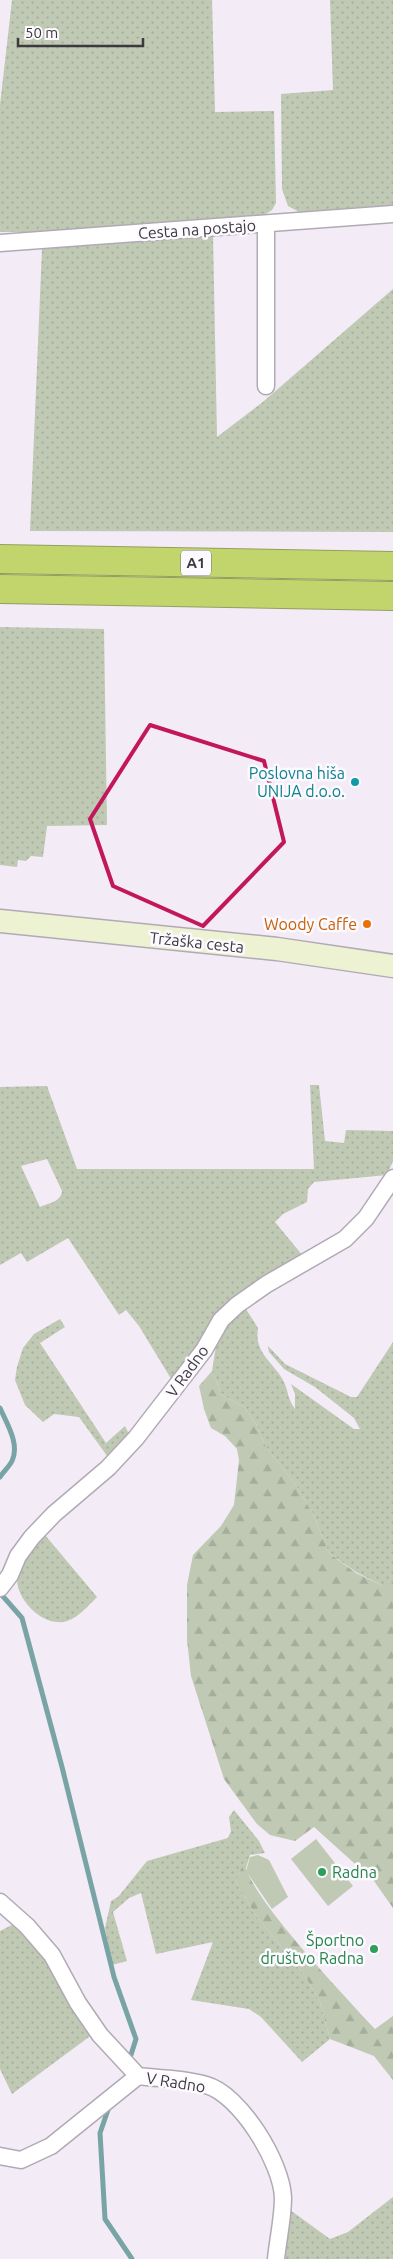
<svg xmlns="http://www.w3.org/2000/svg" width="393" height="2259" viewBox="0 0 393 2259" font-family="Ubuntu,sans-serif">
	<defs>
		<pattern id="grass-dots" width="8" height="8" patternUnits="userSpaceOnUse" patternTransform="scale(1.25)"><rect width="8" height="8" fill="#bfc9b3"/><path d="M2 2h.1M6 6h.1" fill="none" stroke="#a5ad9b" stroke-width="1.8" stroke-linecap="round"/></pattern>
		<pattern id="forest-firs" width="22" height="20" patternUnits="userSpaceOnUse" patternTransform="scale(1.25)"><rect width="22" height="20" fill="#bfc9b3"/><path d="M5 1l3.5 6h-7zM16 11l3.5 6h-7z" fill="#a5ad9b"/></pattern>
	</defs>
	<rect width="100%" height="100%" fill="#f3ebf6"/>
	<g fill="url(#grass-dots)" fill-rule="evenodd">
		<path d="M 12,0 L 212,0 L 215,112 L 274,111 L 276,203 L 272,210 L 263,216 L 40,232 L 0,232 L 0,105 Z"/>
		<path d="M 330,0 L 393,0 L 393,205 L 299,212 L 288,206 L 282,189 L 281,94 L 333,90 Z"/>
		<path d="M 213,235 L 217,437 L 264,401 L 393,289 L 393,532 L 30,531 L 42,249 Z"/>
		<path d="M 0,627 L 104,629 L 107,825 L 47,826 L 43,857 L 31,856 L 26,861 L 18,860 L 17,867 L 0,865 Z"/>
		<path d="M 310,1085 L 319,1085 L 325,1141 L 344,1143 L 346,1130 L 393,1131 L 393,1161 L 387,1175 L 314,1182 L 308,1189 L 307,1202 L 283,1214 L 275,1222 L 303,1256 L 266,1277 L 173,1382 L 139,1326 L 126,1310 L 119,1315 L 68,1238 L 27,1262 L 21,1253 L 0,1265 L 0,1087 L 47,1086 L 77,1169 L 314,1169 ZM 47,1159 L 62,1191 C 61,1202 49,1203 40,1207 L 21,1166 Z"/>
		<path d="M 244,1306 L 258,1328 C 254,1353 272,1361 283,1380 C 289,1392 287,1398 295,1409 L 295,1394 L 291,1384 L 354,1429 L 360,1429 L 354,1418 L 315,1387 L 284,1369 L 269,1352 L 268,1346 L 285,1364 L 351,1397 L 357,1397 L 393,1342 L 393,1586 L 383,1586 L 356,1572 L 329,1553 L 312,1512 L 295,1484 L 266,1447 L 256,1424 L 244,1407 L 222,1395 L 212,1371 L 216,1346 L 226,1325 Z"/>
		<path d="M 60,1319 L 65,1327 L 40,1343 L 106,1443 L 125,1426 L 131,1438 L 110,1460 L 79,1417 L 54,1414 L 43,1422 L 25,1405 L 15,1380 L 17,1367 L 23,1348 L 34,1334 Z"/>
		<path d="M 45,1535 L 97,1597 C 89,1605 79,1617 67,1621 C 42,1629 11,1595 18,1572 C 20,1562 38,1544 45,1535 Z"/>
		<path d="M 234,1810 L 259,1841 L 265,1853 L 250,1855 L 245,1871 L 244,1862 L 236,1882 L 254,1913 L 305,1976 L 320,2002 L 330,2039 L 302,2062 L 261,2017 L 249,2009 L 191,2000 L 213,1942 L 156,1954 L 141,1893 L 129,1898 L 113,1912 L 127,1961 L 112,1965 L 105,1928 L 111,1901 L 118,1897 L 147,1861 L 228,1838 L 231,1831 L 229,1817 Z"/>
		<path d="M 14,1924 L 33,1938 L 93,2034 L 12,2094 L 0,2069 L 0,1931 Z"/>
		<path d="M 393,2197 L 393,2259 L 282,2259 L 290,2210 L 330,2239 L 348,2232 Z"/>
	</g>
	<g fill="url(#forest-firs)">
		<path d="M 212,1371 L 222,1395 L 244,1407 L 256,1424 L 266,1447 L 295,1484 L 312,1512 L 329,1553 L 356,1573 L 383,1586 L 393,1586 L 393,1908 L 374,1881 L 314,1827 L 295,1841 L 270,1835 L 257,1824 L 224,1779 L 191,1676 L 187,1640 L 187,1585 L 193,1555 L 221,1526 L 234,1505 L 239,1460 L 237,1449 L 225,1436 L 211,1428 L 204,1409 L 199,1386 Z"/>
		<path d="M 244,1861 C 248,1896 347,1998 375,2029 L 393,2016 L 393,2080 L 374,2056 L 330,2039 L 320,2002 L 305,1976 L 254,1913 L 236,1882 Z"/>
	</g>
	<g fill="#bfc9b3">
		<path d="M 316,1839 L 353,1886 L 328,1906 L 291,1859 Z"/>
		<path d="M 258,1855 L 269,1860 L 288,1897 L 272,1909 L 246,1871 L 250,1857 Z"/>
	</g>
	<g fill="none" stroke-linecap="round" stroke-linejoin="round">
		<g stroke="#79a4a5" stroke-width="5">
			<path d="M 0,1408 C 7,1424 20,1444 12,1461 C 9,1467 3,1472 0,1477"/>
			<path d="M 0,1593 L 22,1618 L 62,1767 L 114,1977 L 136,2039 L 129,2061"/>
			<path d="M 109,2107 L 100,2133 L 105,2219 L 132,2259"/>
		</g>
		<g stroke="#b1aab4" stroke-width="19">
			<g id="street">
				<path d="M 0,243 L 393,214"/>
				<path d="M 266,386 L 266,225"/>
				<path d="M 0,1588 L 10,1575 L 18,1556 L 32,1537 L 54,1514 L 108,1468 L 136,1438 L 204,1350 L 221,1320 L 237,1305 L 267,1284 L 345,1239 L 366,1218 L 393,1178"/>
				<path d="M 0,1902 L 27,1926 L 52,1955 L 78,2003 L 100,2035 L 138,2076 C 160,2079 185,2078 206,2085 C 240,2094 282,2163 283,2198 C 283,2218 278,2239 276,2259"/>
				<path d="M 0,2156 L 21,2160 L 51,2146 L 138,2076"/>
			</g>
		</g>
		<g stroke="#b1aab4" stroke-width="25">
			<path id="secondary" d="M 0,921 L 277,949 L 393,966"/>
		</g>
		<g stroke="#939f5d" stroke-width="30">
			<g id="highway">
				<path d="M 0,559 L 393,566"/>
				<path d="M 0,589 L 393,596"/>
			</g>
		</g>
		<use href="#street" stroke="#fff" stroke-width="16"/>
		<use href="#secondary" stroke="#edf2d3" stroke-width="22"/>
		<use href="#highway" stroke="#c2d56d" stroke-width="28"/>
	</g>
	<path fill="none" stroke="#c2185b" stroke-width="4" stroke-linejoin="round" d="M 150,725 L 264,761 L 284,842 L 203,926 L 113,886 L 90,819 Z"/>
	<circle fill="#0f9aa8" stroke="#fdfaff" stroke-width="2" cx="355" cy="782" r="5"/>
	<circle fill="#e8710a" stroke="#fdfaff" stroke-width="2" cx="367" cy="924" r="5"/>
	<g fill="#2e9e5b" stroke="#fdfaff" stroke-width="2">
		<circle cx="322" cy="1872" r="5"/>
		<circle cx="374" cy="1949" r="5"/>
	</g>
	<g text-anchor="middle" stroke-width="5" stroke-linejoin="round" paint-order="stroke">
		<rect fill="#fdfaff" stroke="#777479" stroke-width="1" x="181" y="550.5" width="30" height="25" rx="4"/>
		<g font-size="15" font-weight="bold" fill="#3d3a3f">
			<text x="196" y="568">A1</text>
		</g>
		<g font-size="16" fill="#3d3a3f" stroke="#fdfaff">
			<text transform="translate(197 229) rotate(-4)" y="6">Cesta na postajo</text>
			<text transform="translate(197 942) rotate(6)" y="6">Tržaška cesta</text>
			<text transform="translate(187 1371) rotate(-54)" y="6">V Radno</text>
			<text transform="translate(176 2082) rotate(9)" y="6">V Radno</text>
		</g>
		<g font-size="16" fill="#0d838f" stroke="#fdfaff" text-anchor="end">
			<text x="345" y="779">Poslovna hiša<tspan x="345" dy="18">UNIJA d.o.o.</tspan></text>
		</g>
		<g font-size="16" fill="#c56008" stroke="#fdfaff" text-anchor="end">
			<text x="357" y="930">Woody Caffe</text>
		</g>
		<g font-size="16" fill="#27864d" stroke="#fdfaff" text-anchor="start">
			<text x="332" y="1878">Radna</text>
			<text x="364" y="1946" text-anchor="end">Športno<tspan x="364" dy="18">društvo Radna</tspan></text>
		</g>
	</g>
	<path d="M18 38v8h125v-8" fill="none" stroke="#3d3a3f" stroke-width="2.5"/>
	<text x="25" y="38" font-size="15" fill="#3d3a3f" stroke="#fdfaff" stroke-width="4" paint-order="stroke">50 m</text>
</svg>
